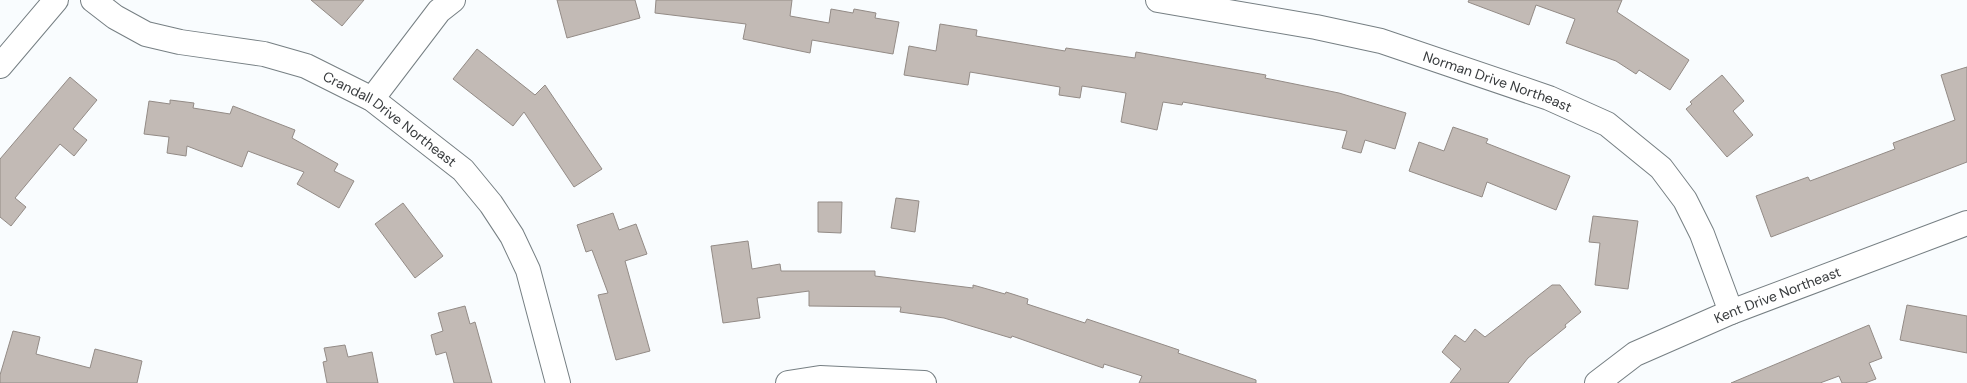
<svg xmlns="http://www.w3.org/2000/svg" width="1967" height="383" viewBox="0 0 1967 383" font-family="'DM Sans',sans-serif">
	<rect width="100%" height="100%" fill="#f9fcfe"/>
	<g fill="#c2bab5" stroke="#938b86">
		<path d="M 311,0 L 364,0 L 342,26 Z"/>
		<path d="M 557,0 L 635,0 L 640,18 L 567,38 Z"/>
		<path d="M 656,0 L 792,0 L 790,16 L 829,23 L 831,9 L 853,13 L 854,9 L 876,13 L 875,18 L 899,22 L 893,54 L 812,40 L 810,53 L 743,39 L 746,24 L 655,13 Z"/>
		<path d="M 1469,0 L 1622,0 L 1617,12 L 1689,60 L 1670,90 L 1639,70 L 1636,74 L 1616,61 L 1566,43 L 1575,19 L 1536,5 L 1529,25 L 1468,2 Z"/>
		<path d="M 940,24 L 977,30 L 976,36 L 1065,51 L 1066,48 L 1135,58 L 1136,52 L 1266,75 L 1265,78 L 1339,93 L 1406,113 L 1395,149 L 1365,140 L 1361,153 L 1342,148 L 1347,131 L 1183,102 L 1182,105 L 1163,102 L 1157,130 L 1121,122 L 1126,93 L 1082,86 L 1080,98 L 1059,95 L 1060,87 L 970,72 L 968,85 L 904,75 L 909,46 L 936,51 Z"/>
		<path d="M 477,49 L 535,95 L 545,85 L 602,169 L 574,187 L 524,112 L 513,126 L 453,79 Z"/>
		<path d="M 1967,67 L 1967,162 L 1771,237 L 1756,196 L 1808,177 L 1810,181 L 1895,149 L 1893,143 L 1955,120 L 1941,75 Z"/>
		<path d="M 1722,75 L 1744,101 L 1733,111 L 1753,135 L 1727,157 L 1686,109 L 1692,104 L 1690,102 Z"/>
		<path d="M 70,77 L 97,100 L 73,129 L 87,140 L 74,156 L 60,144 L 15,198 L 26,207 L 11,226 L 0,217 L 0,159 Z"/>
		<path d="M 170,100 L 194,103 L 193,108 L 230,114 L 233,106 L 295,130 L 292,138 L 338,164 L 334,171 L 354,181 L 339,208 L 297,184 L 304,172 L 248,151 L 242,167 L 187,146 L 186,156 L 167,153 L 169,137 L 144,134 L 149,101 L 170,104 Z"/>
		<path d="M 1453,127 L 1488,139 L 1486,143 L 1570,176 L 1556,210 L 1487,182 L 1482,197 L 1409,171 L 1419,142 L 1444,151 Z"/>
		<path d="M 896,198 L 919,201 L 915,232 L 891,228 Z"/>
		<path d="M 818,202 L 842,202 L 841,233 L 818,232 Z"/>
		<path d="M 403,203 L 443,256 L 415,278 L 375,224 Z"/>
		<path d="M 613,213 L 619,230 L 636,224 L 647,254 L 625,261 L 650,351 L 616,360 L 598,295 L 608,293 L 592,250 L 586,252 L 577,225 Z"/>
		<path d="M 1593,216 L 1638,221 L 1628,289 L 1595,285 L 1600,243 L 1589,242 Z"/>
		<path d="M 748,241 L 752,269 L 780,264 L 781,271 L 875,271 L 875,276 L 973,288 L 973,285 L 1005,294 L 1006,292 L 1028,299 L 1027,304 L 1085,323 L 1087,319 L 1179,350 L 1178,353 L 1256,380 L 1256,383 L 1139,383 L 1142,376 L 1104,364 L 1103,368 L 1012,336 L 1011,338 L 944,318 L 900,312 L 901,307 L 809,306 L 809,291 L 757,298 L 760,318 L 723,323 L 711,246 Z"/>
		<path d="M 1552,285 L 1560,285 L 1581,312 L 1565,325 L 1566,327 L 1528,358 L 1508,383 L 1450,383 L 1461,369 L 1442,352 L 1455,335 L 1465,342 L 1475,329 L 1485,337 Z"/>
		<path d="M 1907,305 L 1967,316 L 1967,353 L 1900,340 Z"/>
		<path d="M 465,306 L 470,324 L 475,322 L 492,383 L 454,383 L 446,352 L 436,355 L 431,335 L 443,331 L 438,313 Z"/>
		<path d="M 1869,325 L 1882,358 L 1869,363 L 1876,379 L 1865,383 L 1842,383 L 1839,376 L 1820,383 L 1731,383 Z"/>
		<path d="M 13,331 L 40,337 L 36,354 L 90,368 L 95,349 L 142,361 L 137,383 L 0,383 L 0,375 Z"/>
		<path d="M 345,345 L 348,357 L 372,352 L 378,383 L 327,383 L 323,362 L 327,361 L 324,348 Z"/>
	</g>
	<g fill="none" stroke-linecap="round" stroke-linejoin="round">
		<g stroke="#767f83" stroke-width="26">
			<g id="minor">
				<path id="s1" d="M 93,0 L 115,17 L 146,34 L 180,42 L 264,54 L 306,66 L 372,99 L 463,170 L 491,204 L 512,236 L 528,270 L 558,383"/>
				<path id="s2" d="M 1158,0 L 1316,27 L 1381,41 L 1549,98 L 1607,124 L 1661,168 L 1685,200 L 1702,234 L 1731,312"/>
				<path d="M 0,66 L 56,0"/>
				<path d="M 372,99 L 439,11 L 453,0"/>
				<path d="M 788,383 L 820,378 L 924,383"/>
				<path id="s3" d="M 1597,383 L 1635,354 L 1731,312 L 1967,223"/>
			</g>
		</g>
		<use href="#minor" stroke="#fff" stroke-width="24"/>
	</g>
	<g text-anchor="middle" stroke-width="4" stroke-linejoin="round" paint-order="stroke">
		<g font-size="14" fill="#383b3d" stroke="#fff">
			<text dy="5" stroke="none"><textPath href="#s2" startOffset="350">Norman Drive Northeast</textPath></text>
			<text dy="5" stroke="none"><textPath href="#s1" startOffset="326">Crandall Drive Northeast</textPath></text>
			<text dy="5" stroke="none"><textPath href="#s3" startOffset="202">Kent Drive Northeast</textPath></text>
		</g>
	</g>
</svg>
